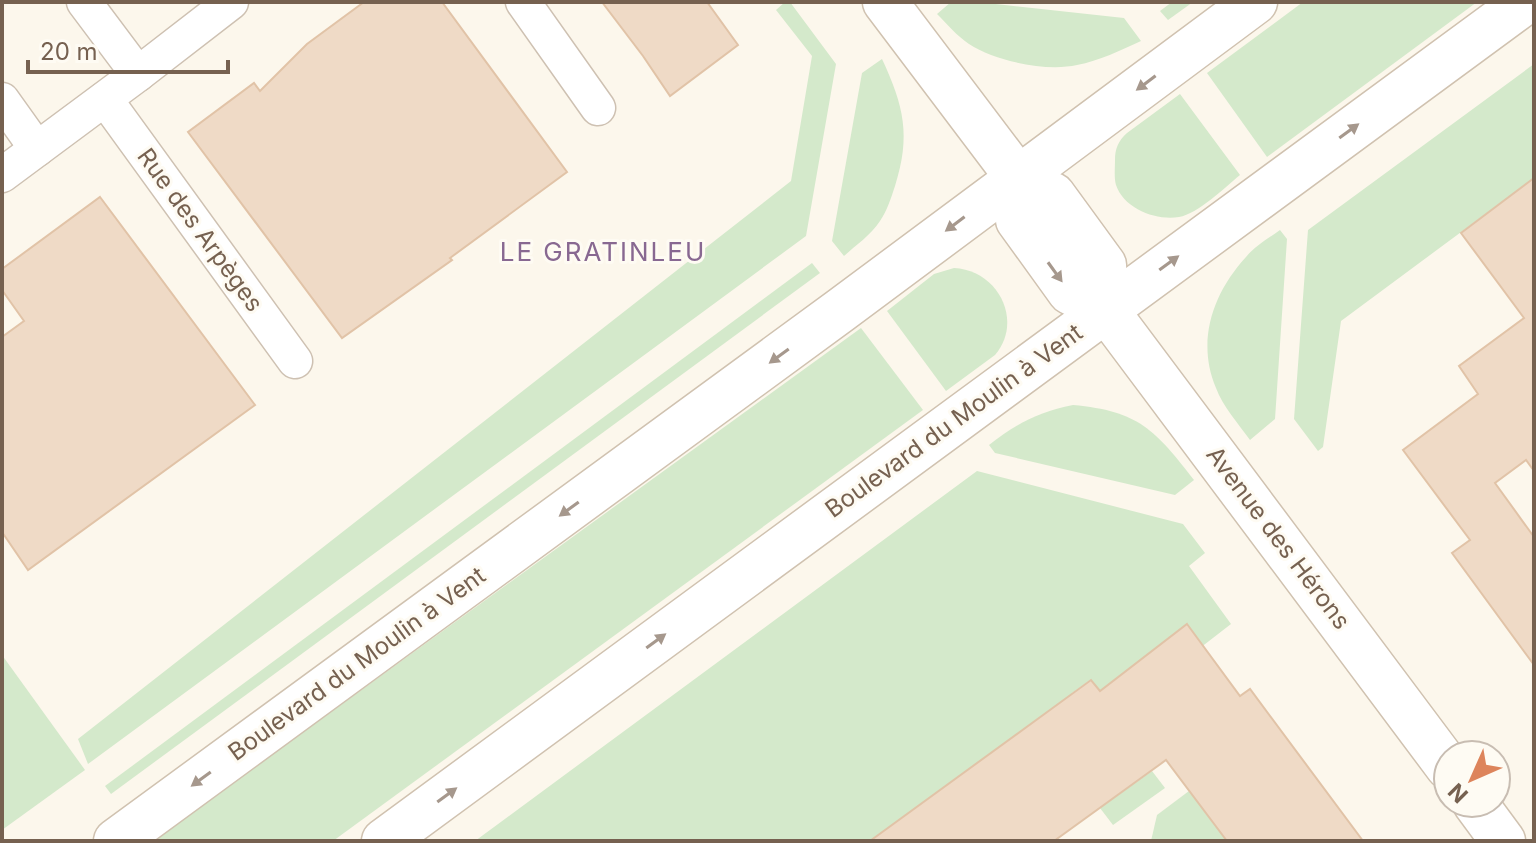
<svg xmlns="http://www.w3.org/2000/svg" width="1536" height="843" viewBox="0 0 1536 843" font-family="Inter,sans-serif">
	<rect width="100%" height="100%" fill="#fcf7ec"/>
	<g fill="#d4e9cb">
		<path d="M 785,2 L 790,2 L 836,64 L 806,236 L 88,764 L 78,739 L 791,181 L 812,56 L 776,10 Z"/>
		<path d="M 951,2 L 978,2 L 1124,18 L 1141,41 C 1121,50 1099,61 1077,65 C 1046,72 995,61 969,44 C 957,36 947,24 937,14 Z"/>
		<path d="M 1172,2 L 1193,2 L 1168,20 L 1160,11 Z"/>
		<path d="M 1303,2 L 1477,2 L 1267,157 L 1207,73 Z"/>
		<path d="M 882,59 C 904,106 911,136 895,186 C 891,198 887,211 880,221 C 871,235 856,245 844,256 L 832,241 L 862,73 Z"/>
		<path d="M 1534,64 L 1534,178 L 1341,321 L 1323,447 L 1318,451 L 1294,419 L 1308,230 Z"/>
		<path d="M 1180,94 L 1240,175 C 1224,188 1198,214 1179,217 C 1157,221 1124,209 1116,185 C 1114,178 1115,168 1115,160 C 1115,149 1118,141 1127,133 Z"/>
		<path d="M 1280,230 L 1287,239 L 1275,419 L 1250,440 C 1238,423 1223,407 1216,388 C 1196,341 1213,293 1246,257 C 1255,246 1269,238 1280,230 Z"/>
		<path d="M 812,263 L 820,273 L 111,794 L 105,786 Z"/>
		<path d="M 954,268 C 998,270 1024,321 995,355 L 946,391 L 887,311 L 934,274 Z"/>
		<path d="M 861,328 L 923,410 L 333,841 L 153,841 Z"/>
		<path d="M 1073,405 C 1139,411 1155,430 1194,480 L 1175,495 L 995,453 L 989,445 C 1017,423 1039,412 1073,405 Z"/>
		<path d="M 977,471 L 1183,524 L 1205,553 L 1189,566 L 1231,624 L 1200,648 L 1200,641 L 1187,624 L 1101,693 L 1090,680 L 1072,693 L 1082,707 L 1029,746 L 1018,733 L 870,841 L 475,841 Z"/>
		<path d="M 2,655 L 85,770 L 2,830 Z"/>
		<path d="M 1152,771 L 1165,788 L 1113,825 L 1100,808 Z"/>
		<path d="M 1189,791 L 1227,841 L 1151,841 L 1157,815 Z"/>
	</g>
	<g fill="#efdac6" stroke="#e1c3a7" stroke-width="2">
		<path d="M 364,2 L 442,2 L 567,172 L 450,258 L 452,260 L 342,338 L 188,132 L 254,83 L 260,91 L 307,44 Z"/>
		<path d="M 602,2 L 707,2 L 738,45 L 670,96 L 643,56 Z"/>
		<path d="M 1534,178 L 1534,471 L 1526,460 L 1495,483 L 1534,537 L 1534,665 L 1452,553 L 1470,540 L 1403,450 L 1478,394 L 1459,366 L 1524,318 L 1461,233 Z"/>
		<path d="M 100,197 L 255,405 L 28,570 L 2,532 L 2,337 L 24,321 L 2,290 L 2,269 Z"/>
		<path d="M 1187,624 L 1240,696 L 1250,689 L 1363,841 L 1227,841 L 1166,760 L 1054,841 L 870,841 L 1091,680 L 1100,691 Z"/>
	</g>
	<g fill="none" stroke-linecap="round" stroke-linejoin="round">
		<g stroke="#cec1b2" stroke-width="37">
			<g id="lane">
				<path d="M 84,2 L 138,74"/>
				<path d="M 523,2 L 598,108"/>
				<path d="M 105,99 L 295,361"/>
				<path d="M 2,100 L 37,149"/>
				<path d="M 2,175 L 138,74 L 231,2"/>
			</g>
		</g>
		<g stroke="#d0c2b0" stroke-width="47">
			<g id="secondary">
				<path d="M 885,2 L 1018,178 L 1053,195 L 1104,265 L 1106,310"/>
				<path d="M 1018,178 L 1018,220 L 1070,292 L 1106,310 L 1448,767"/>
				<path d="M 1475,803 L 1503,841"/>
				<path d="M 116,841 L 841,310 L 1255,2"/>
				<path d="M 384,841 L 1525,2"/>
			</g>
		</g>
		<use href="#lane" stroke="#fff" stroke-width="34"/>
		<use href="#secondary" stroke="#fff" stroke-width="44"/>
	</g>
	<defs><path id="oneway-solid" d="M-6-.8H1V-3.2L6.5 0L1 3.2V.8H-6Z" transform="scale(2)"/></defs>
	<g fill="#a6988d">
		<use href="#oneway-solid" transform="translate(1146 83) rotate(143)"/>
		<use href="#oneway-solid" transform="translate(1349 131) rotate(-36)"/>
		<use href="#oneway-solid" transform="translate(955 224) rotate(143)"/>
		<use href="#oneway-solid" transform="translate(1169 263) rotate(-36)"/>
		<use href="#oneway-solid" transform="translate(1055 272) rotate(54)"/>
		<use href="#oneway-solid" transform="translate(779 356) rotate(144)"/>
		<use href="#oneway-solid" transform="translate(569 509) rotate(144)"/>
		<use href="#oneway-solid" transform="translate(656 641) rotate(-36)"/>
		<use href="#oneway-solid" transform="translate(201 779) rotate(144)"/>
		<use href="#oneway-solid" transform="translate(447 795) rotate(-36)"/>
	</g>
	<g text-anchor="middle" stroke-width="6" stroke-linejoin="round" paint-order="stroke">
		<g font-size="24" fill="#766150" stroke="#fefbf3">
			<text transform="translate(200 230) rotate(54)" y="8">Rue des Arpèges</text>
			<text transform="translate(954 421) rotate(-36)" y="8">Boulevard du Moulin à Vent</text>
			<text transform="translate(1278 538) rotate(53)" y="8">Avenue des Hérons</text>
			<text transform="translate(357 664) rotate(-36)" y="8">Boulevard du Moulin à Vent</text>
		</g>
		<g font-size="26" letter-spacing="2" fill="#886891" stroke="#fefbf3">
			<text x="603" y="261">LE GRATINLEU</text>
		</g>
	</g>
	<rect width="1536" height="843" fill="none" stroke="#766150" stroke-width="8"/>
	<g transform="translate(1472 779) rotate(225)"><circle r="38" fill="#fefbf3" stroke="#c8bdb2" stroke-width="2"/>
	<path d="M0-6L14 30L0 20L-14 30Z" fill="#dd845b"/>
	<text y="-12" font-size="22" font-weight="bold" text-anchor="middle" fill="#766150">N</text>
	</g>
	<path d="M28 60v12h200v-12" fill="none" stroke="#766150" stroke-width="4"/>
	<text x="40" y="60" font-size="24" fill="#766150" stroke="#fefbf3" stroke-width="6" paint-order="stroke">20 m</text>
</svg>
